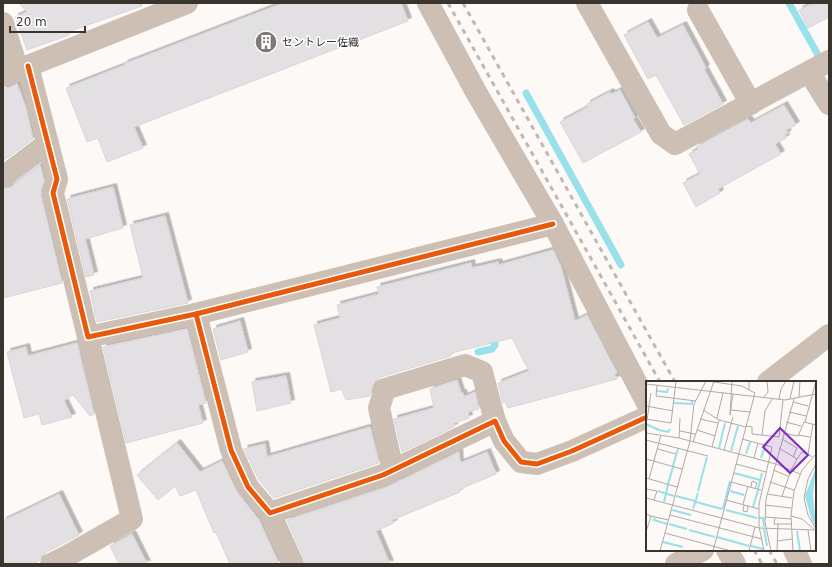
<svg xmlns="http://www.w3.org/2000/svg" width="832" height="567" viewBox="0 0 832 567" font-family="'DejaVu Sans','Noto Sans JP',sans-serif">
	<defs>
		<filter id="shadow"><feDropShadow dx="3.5" dy="-3.5" stdDeviation="0" flood-color="#0004"/></filter>
	</defs>
	<rect width="100%" height="100%" fill="#fcf9f7"/>
	<g fill="none" stroke-linecap="round" stroke-linejoin="round">
		<g stroke="#98e0ea" stroke-width="7">
			<path d="M 789,3 L 818,55"/>
			<path d="M 526,93 L 621,265"/>
			<path d="M 478,352 L 492,349 L 495,345 L 493,334"/>
		</g>
	</g>
	<g fill="#e2e0e3" stroke="#d8d6d9" filter="url(#shadow)">
		<path d="M 19,3 L 141,3 L 142,6 L 68,32 L 69,35 L 27,50 L 15,17 L 27,12 Z"/>
		<path d="M 283,3 L 401,3 L 408,21 L 134,127 L 143,148 L 107,162 L 98,138 L 87,142 L 66,88 L 125,65 L 124,64 Z"/>
		<path d="M 813,3 L 829,3 L 829,17 L 808,28 L 799,10 Z"/>
		<path d="M 648,22 L 657,38 L 683,25 L 706,68 L 704,69 L 723,104 L 684,125 L 656,75 L 648,79 L 624,35 Z"/>
		<path d="M 17,84 L 26,108 L 33,139 L 3,161 L 3,88 L 8,88 Z"/>
		<path d="M 620,90 L 635,118 L 633,119 L 641,132 L 583,163 L 560,122 L 588,107 L 587,104 L 610,92 L 612,94 Z"/>
		<path d="M 784,105 L 796,125 L 786,130 L 788,133 L 785,135 L 786,138 L 775,144 L 781,154 L 718,189 L 720,193 L 696,207 L 683,183 L 700,174 L 689,154 L 698,149 L 696,147 L 748,119 L 751,123 Z"/>
		<path d="M 40,165 L 44,181 L 41,190 L 41,196 L 62,283 L 3,298 L 3,189 L 11,187 Z"/>
		<path d="M 113,187 L 123,228 L 85,239 L 94,275 L 86,277 L 67,199 Z"/>
		<path d="M 165,216 L 188,303 L 97,322 L 90,291 L 143,278 L 130,225 Z"/>
		<path d="M 553,250 L 561,267 L 575,321 L 587,315 L 617,373 L 614,374 L 617,379 L 508,408 L 505,402 L 503,403 L 498,383 L 529,371 L 512,338 L 451,353 L 451,356 L 381,377 L 376,380 L 373,385 L 370,396 L 346,400 L 341,389 L 331,392 L 314,325 L 340,318 L 337,305 L 379,294 L 377,287 L 471,263 L 472,268 L 498,262 L 499,265 Z"/>
		<path d="M 240,321 L 248,352 L 221,360 L 213,329 Z"/>
		<path d="M 187,329 L 206,403 L 198,405 L 203,423 L 126,443 L 103,347 Z"/>
		<path d="M 77,343 L 94,414 L 90,416 L 73,395 L 64,401 L 72,417 L 42,425 L 39,414 L 24,418 L 7,352 L 26,347 L 28,356 Z"/>
		<path d="M 286,376 L 291,403 L 257,411 L 252,382 Z"/>
		<path d="M 457,380 L 461,393 L 463,393 L 464,397 L 475,392 L 479,409 L 468,412 L 469,418 L 454,423 L 454,427 L 402,452 L 394,419 L 434,408 L 430,389 Z"/>
		<path d="M 370,427 L 379,463 L 274,498 L 259,480 L 244,449 L 265,444 L 267,457 Z"/>
		<path d="M 177,443 L 200,472 L 222,461 L 237,492 L 259,520 L 279,564 L 230,564 L 216,532 L 214,533 L 196,490 L 180,496 L 175,486 L 158,500 L 137,475 Z"/>
		<path d="M 459,452 L 460,463 L 487,452 L 496,474 L 458,490 L 460,492 L 392,520 L 394,523 L 376,531 L 390,564 L 305,564 L 304,559 L 287,520 L 387,487 Z"/>
		<path d="M 59,494 L 79,535 L 45,553 L 41,557 L 39,561 L 33,564 L 3,564 L 3,521 Z"/>
		<path d="M 132,534 L 147,564 L 119,564 L 110,546 Z"/>
	</g>
	<g fill="none" stroke-linecap="round" stroke-linejoin="round">
		<g stroke="#cdbfb4" stroke-width="22">
			<path d="M 428,3 L 476,92 L 553,224 L 647,403"/>
			<path d="M 587,3 L 661,134 L 675,144 L 829,61"/>
			<path d="M 698,10 L 751,104"/>
			<path d="M 3,23 L 18,70"/>
			<path d="M 28,66 L 57,179 L 53,193 L 88,337 L 196,314 L 553,224"/>
			<path d="M 809,72 L 829,104"/>
			<path d="M 3,76 L 187,3"/>
			<path d="M 3,177 L 48,143"/>
			<path d="M 196,314 L 231,450 L 248,487 L 270,513 L 383,475 L 495,421 L 504,441 L 521,462 L 537,464 L 572,451 L 647,417"/>
			<path d="M 768,382 L 829,335"/>
			<path d="M 393,470 L 379,408 L 385,389 L 465,365 L 482,372 L 495,421"/>
			<path d="M 270,513 L 293,564"/>
			<path d="M 727,550 L 735,564"/>
			<path d="M 794,550 L 801,564"/>
			<path d="M 51,564 L 67,556 L 132,519 L 88,337"/>
			<path d="M 676,564 L 703,550"/>
		</g>
		<g stroke="#c0b8b3" stroke-width="3" stroke-dasharray="5 5" stroke-linecap="butt">
			<path d="M 448,3 L 660,382"/>
			<path d="M 463,3 L 675,382"/>
			<path d="M 754,550 L 762,564"/>
			<path d="M 769,550 L 777,564"/>
		</g>
		<g stroke="#fff" stroke-width="8">
			<g id="cycleway">
				<path d="M 28,66 L 57,179 L 53,193 L 88,337 L 196,314 L 553,224"/>
				<path d="M 196,314 L 231,450 L 248,487 L 270,513 L 383,475 L 495,421 L 504,441 L 521,462 L 537,464 L 572,451 L 647,417"/>
			</g>
		</g>
		<use href="#cycleway" stroke="#e8590c" stroke-width="5"/>
	</g>
	<defs>
		<g id="building-disc" transform="scale(1.15)"><circle r="9.5" fill="#7e7974" stroke="#fff"/><path d="M-4-6H4V6H1V3H-1V6H-4ZM-2.5-4.3h1.7v1.8h-1.7ZM.8-4.3h1.7v1.8H.8ZM-2.5-1h1.7V.8h-1.7ZM.8-1h1.7V.8H.8Z" fill="#fff"/></g>
	</defs>
	<g fill-rule="evenodd">
		<use href="#building-disc" x="266" y="42"/>
	</g>
	<g text-anchor="middle" stroke-width="3" stroke-linejoin="round" paint-order="stroke">
		<g font-size="11" fill="#3a342e" stroke="#fff" text-anchor="start">
			<text x="282" y="46">セントレー佐織</text>
		</g>
	</g>
	<g transform="translate(646 381)">
		<rect width="170" height="170" fill="#fcf9f7"/>
		<path d="M 170,86 L 167,114 L 170,145 L 166,140 L 159,115 Z" fill="#98e0ea"/>
		<path fill="none" stroke="#98e0ea" stroke-width="2" d="M 11,10 L 21,11 L 22,7M 28,22 L 46,23 L 46,20M 0,43 L 13,49 L 22,51 L 24,48M 73,67 L 79,42M 85,70 L 92,45M 100,73 L 104,61M 115,77 L 119,65M 27,85 L 32,68M 88,92 L 114,99M 22,103 L 27,86M 112,108 L 116,92M 12,110 L 28,115M 52,110 L 61,76M 84,110 L 98,114M 30,115 L 49,120M 18,121 L 22,104M 50,121 L 76,128M 107,126 L 112,109M 47,128 L 52,112M 77,128 L 84,100M 26,129 L 45,134M 80,129 L 111,137M 9,137 L 8,139 L 21,143M 113,137 L 117,137 L 118,146M 23,143 L 41,148M 118,148 L 121,165M 43,149 L 69,156M 151,150 L 154,170M 71,156 L 103,165M 17,161 L 37,166M 105,165 L 117,168"/>
		<path fill="none" stroke="#aeaaa7" stroke-width="1" d="M 86,0 L 84,34 L 87,13M 68,1 L 96,5 L 103,9M 0,3 L 139,19 L 170,13M 11,4 L 10,15 L 50,20M 118,16 L 122,11 L 121,0M 153,16 L 154,0M 133,18 L 135,8 L 140,0M 144,18 L 148,0M 147,21 L 162,25M 0,25 L 27,30M 57,29 L 73,39 L 100,46M 85,29 L 104,31M 143,31 L 160,35M 71,37 L 77,12M 0,38 L 25,42 L 30,0M 54,38 L 72,42M 1,39 L 5,12M 140,41 L 155,45M 159,41 L 170,0M 100,45 L 106,46 L 106,53 L 133,56 L 137,19M 51,49 L 69,55M 34,50 L 49,53M 0,52 L 33,57 L 130,83 L 154,93M 137,52 L 152,55 L 158,41 L 170,44M 116,54 L 119,30 L 126,18M 152,54 L 164,56M 33,57 L 34,37M 96,58 L 126,66 L 113,123 L 113,145 L 118,170M 136,58 L 151,67 L 147,76M 0,59 L 62,75M 47,61 L 68,0M 66,66 L 73,39M 133,67 L 151,78 L 145,89M 12,68 L 30,73M 78,69 L 87,36M 166,76 L 162,73 L 167,43M 108,77 L 112,62M 0,78 L 36,88M 151,78 L 156,71 L 162,73M 90,83 L 120,91M 170,83 L 162,98 L 158,117 L 162,134 L 170,148M 127,89 L 142,95M 0,97 L 31,106M 3,98 L 15,54M 85,101 L 115,109M 124,101 L 148,109M 105,106 L 106,100 L 111,102 L 109,108M 0,108 L 11,110 L 8,119M 121,113 L 146,117M 136,115 L 145,89M 0,117 L 113,147 L 170,149M 80,119 L 113,128M 97,123 L 102,105M 98,124 L 97,130 L 101,131 L 102,125M 119,124 L 145,127M 0,133 L 5,135 L 0,151M 24,134 L 116,158M 5,135 L 22,139M 145,135 L 156,138 L 168,148M 119,136 L 145,138M 129,137 L 128,143 L 145,143M 162,149 L 165,170M 19,152 L 85,170M 131,160 L 146,158M 131,169 L 132,143M 14,170 L 44,60 L 48,23 L 60,0M 67,170 L 109,12 L 103,9 L 103,0M 103,170 L 109,146M 125,170 L 119,141 L 120,118 L 148,18M 125,170 L 142,170M 147,170 L 145,135 L 148,110 L 156,89 L 170,73"/>
		<path fill="#7b2cbf" fill-opacity="0.15" stroke="#7b2cbf" stroke-width="2" d="M 134,47 L 162,74 L 144,92 L 117,66 Z"/>
		<rect width="170" height="170" fill="none" stroke="#3a342e" stroke-width="2"/>
	</g>
	<rect width="832" height="567" fill="none" stroke="#3a342e" stroke-width="8"/>
	<path d="M10 26v6h75v-6" fill="none" stroke="#3a342e" stroke-width="2"/>
	<text x="16" y="26" font-size="12" fill="#3a342e" stroke="#ffffff" stroke-width="3" paint-order="stroke">20 m</text>
</svg>
